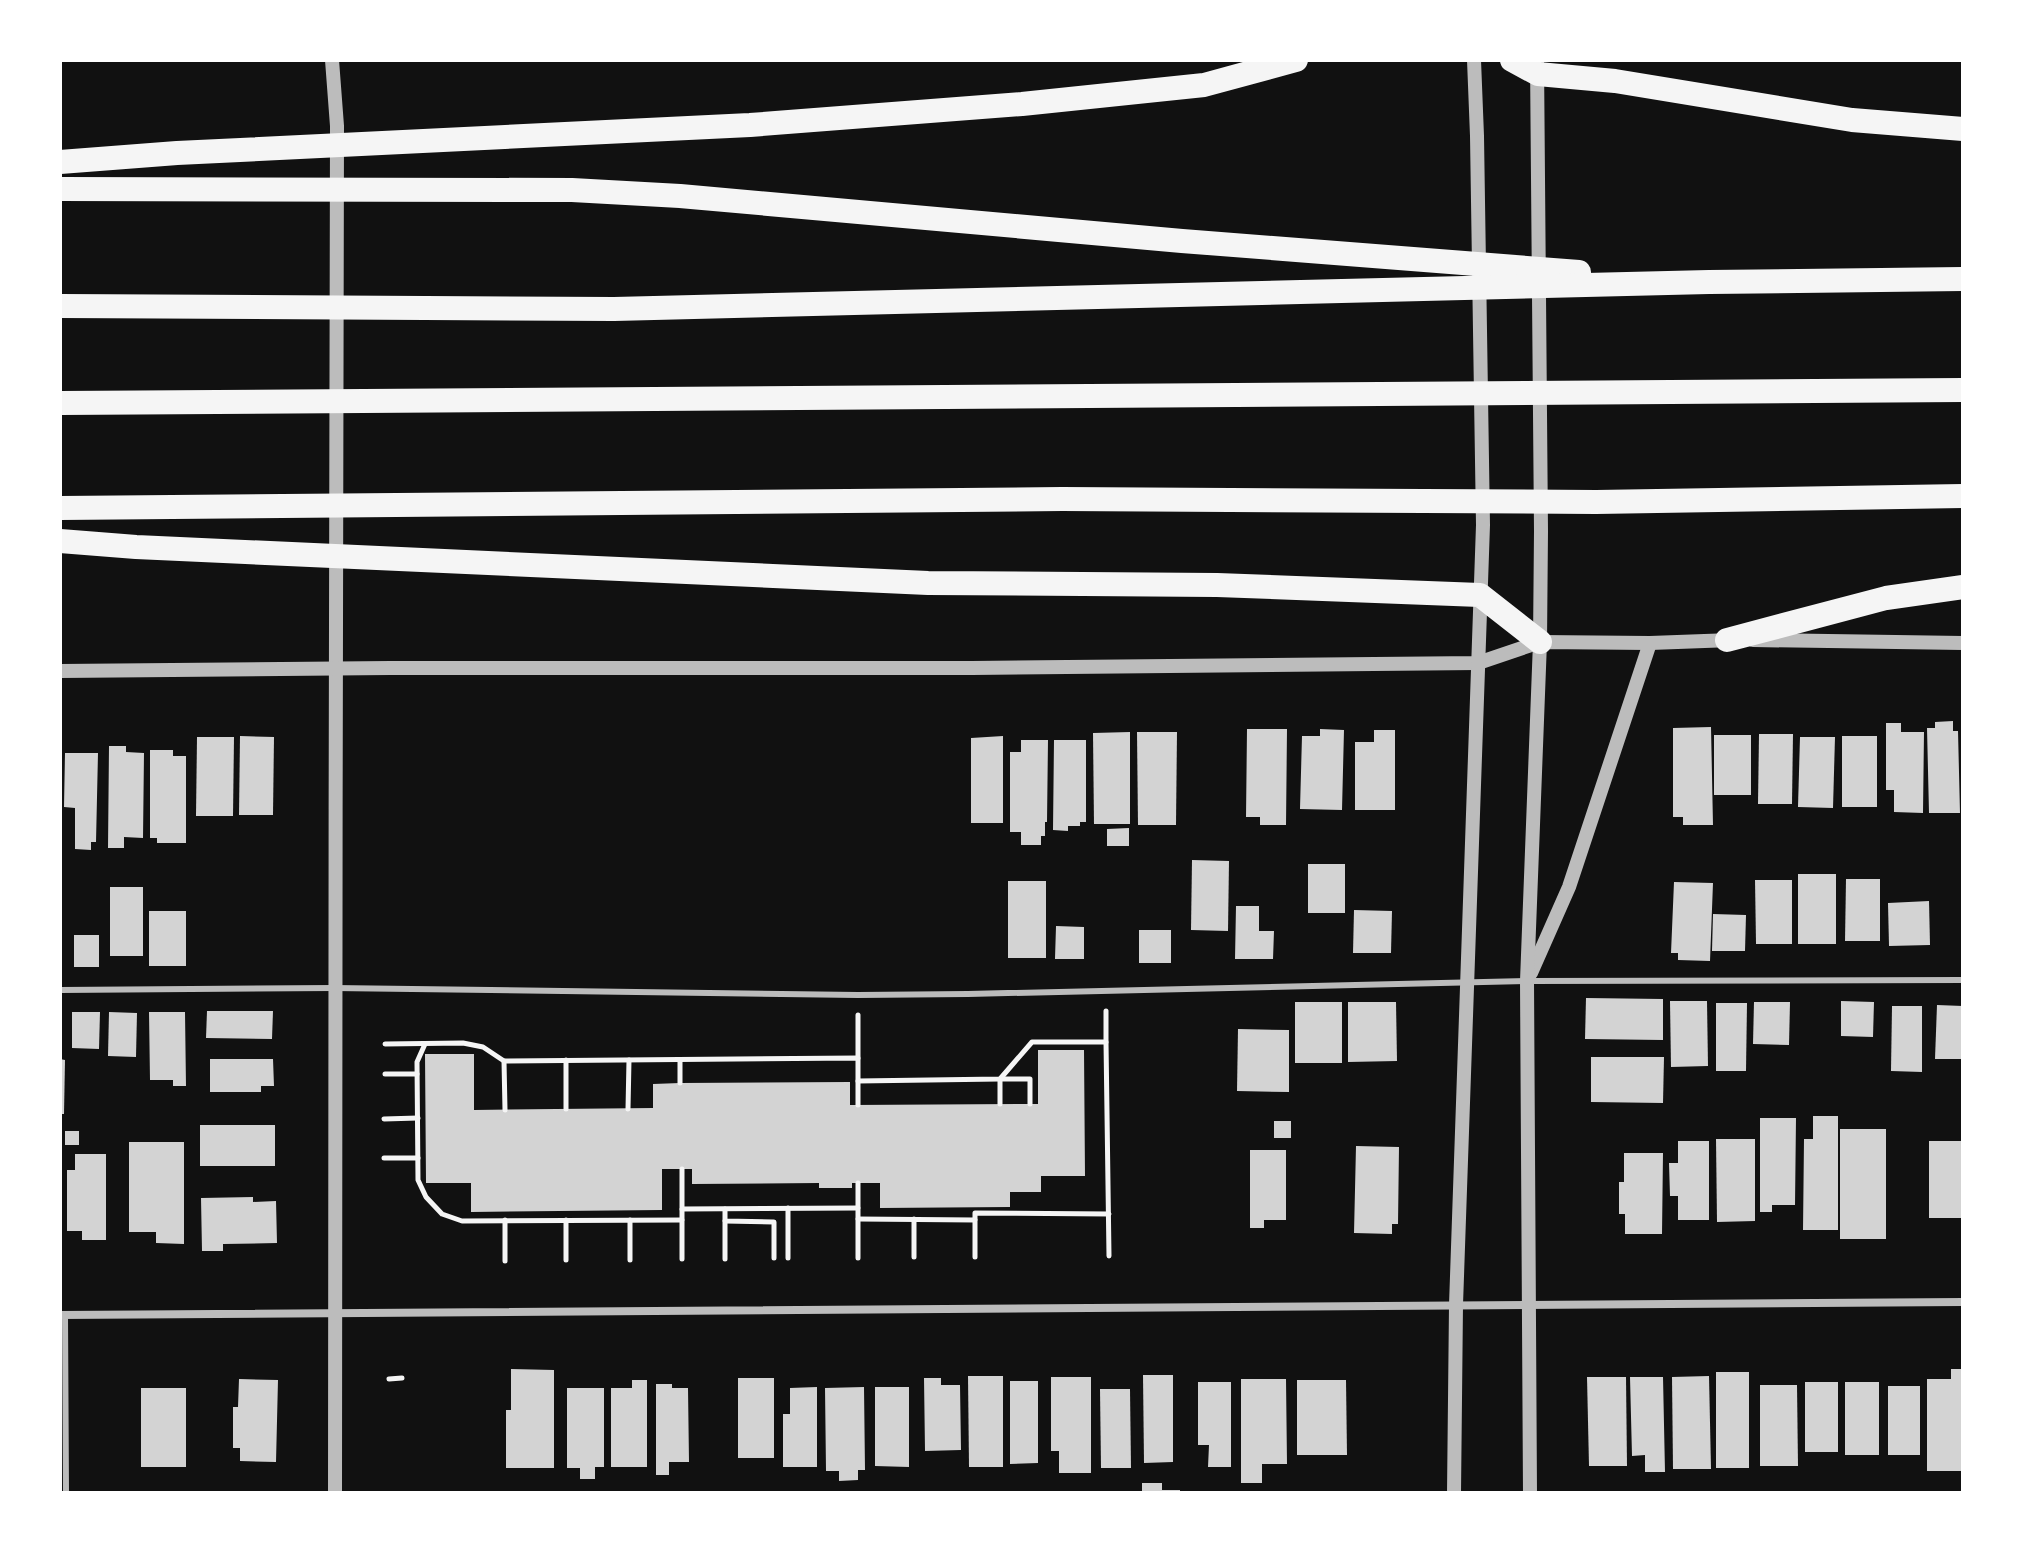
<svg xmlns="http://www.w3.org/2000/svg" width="2023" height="1553" viewBox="0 0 2023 1553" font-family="Barlow,sans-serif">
	<rect width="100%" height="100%" fill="#111"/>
	<g fill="#d3d3d3">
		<path d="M 1953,721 L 1953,731 L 1958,731 L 1960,813 L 1929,813 L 1927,728 L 1935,728 L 1935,722 Z"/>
		<path d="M 1886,723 L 1901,723 L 1901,732 L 1924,732 L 1923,813 L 1894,812 L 1894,790 L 1886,790 Z"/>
		<path d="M 1711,727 L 1713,825 L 1683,825 L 1683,817 L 1673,817 L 1673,728 Z"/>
		<path d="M 1247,729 L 1287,729 L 1286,825 L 1260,825 L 1260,817 L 1246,817 Z"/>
		<path d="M 1320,729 L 1344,730 L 1342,810 L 1300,809 L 1302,736 L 1320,736 Z"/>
		<path d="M 1374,730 L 1395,730 L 1395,810 L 1355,810 L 1355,742 L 1374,742 Z"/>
		<path d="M 1130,732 L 1130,824 L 1094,824 L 1093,733 Z"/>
		<path d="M 1137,732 L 1177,732 L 1176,825 L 1138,825 Z"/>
		<path d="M 1759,734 L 1793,734 L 1792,804 L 1758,804 Z"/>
		<rect x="1714" y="735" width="37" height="60"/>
		<path d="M 240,736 L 274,737 L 273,815 L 239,815 Z"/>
		<path d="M 1003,736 L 1003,823 L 971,823 L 971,738 Z"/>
		<rect x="1842" y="736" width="35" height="71"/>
		<path d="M 197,737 L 234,737 L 233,816 L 196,816 Z"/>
		<path d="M 1800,737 L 1835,737 L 1833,808 L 1798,807 Z"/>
		<path d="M 1021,740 L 1048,740 L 1047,822 L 1045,822 L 1045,836 L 1041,836 L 1041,845 L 1021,845 L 1021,832 L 1010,832 L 1010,752 L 1021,752 Z"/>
		<path d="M 1054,740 L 1086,740 L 1086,822 L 1080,822 L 1080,826 L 1068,826 L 1068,831 L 1053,830 Z"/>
		<path d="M 109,746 L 126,746 L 126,752 L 144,753 L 143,838 L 124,837 L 124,848 L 108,848 Z"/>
		<path d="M 150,750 L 173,750 L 173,756 L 186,756 L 186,843 L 157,843 L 157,838 L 150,838 Z"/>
		<path d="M 65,753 L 98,753 L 96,842 L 91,842 L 91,850 L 75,849 L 75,808 L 64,807 Z"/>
		<path d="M 1129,828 L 1129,846 L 1107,846 L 1107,829 Z"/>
		<path d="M 1192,860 L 1229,861 L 1228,931 L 1191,930 Z"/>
		<rect x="1308" y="864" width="37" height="49"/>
		<rect x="1798" y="874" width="38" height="70"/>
		<path d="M 1846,879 L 1880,879 L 1880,941 L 1845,941 Z"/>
		<path d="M 1755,880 L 1792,880 L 1792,944 L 1756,944 Z"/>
		<rect x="1008" y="881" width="38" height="77"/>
		<path d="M 1674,882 L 1713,883 L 1710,961 L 1678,960 L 1678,953 L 1671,953 Z"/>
		<rect x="110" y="887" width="33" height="69"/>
		<path d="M 1929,901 L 1930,945 L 1889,946 L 1888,903 Z"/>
		<path d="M 1236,906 L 1259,906 L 1259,931 L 1274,931 L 1273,959 L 1235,959 Z"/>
		<path d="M 1354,910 L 1392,911 L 1391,953 L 1353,953 Z"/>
		<rect x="149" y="911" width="37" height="55"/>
		<path d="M 1713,914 L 1746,915 L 1745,951 L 1712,951 Z"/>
		<path d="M 1056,926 L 1084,927 L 1084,959 L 1055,959 Z"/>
		<rect x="1139" y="930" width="32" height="33"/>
		<rect x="74" y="935" width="25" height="32"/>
		<path d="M 1586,998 L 1663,999 L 1663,1040 L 1585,1039 Z"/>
		<path d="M 1670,1001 L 1707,1001 L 1708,1066 L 1671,1067 Z"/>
		<path d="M 1841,1001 L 1874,1002 L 1873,1037 L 1841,1036 Z"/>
		<rect x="1295" y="1002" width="47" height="61"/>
		<path d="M 1348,1002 L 1396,1002 L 1397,1061 L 1348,1062 Z"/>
		<path d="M 1754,1002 L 1790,1002 L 1789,1045 L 1753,1044 Z"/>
		<path d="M 1716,1003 L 1747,1003 L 1746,1071 L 1716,1071 Z"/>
		<path d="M 1937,1005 L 1963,1006 L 1963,1059 L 1935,1059 Z"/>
		<path d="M 1892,1006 L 1922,1006 L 1922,1072 L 1891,1071 Z"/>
		<path d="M 207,1011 L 273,1011 L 272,1039 L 206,1038 Z"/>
		<path d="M 72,1012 L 100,1012 L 99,1049 L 72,1048 Z"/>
		<path d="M 109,1012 L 137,1013 L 136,1057 L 108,1056 Z"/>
		<path d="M 149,1012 L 185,1012 L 186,1086 L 173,1086 L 173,1080 L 150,1080 Z"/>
		<path d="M 1238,1029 L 1289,1030 L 1289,1092 L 1237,1091 Z"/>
		<path d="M 1038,1050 L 1084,1050 L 1085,1176 L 1041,1176 L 1041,1192 L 1010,1192 L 1010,1207 L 880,1208 L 880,1183 L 852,1183 L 852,1188 L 819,1188 L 819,1183 L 692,1184 L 692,1169 L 662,1169 L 662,1210 L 471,1212 L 471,1183 L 426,1183 L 425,1054 L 474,1054 L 474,1110 L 653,1108 L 653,1084 L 680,1083 L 850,1082 L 850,1105 L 1038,1104 Z"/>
		<path d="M 1591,1057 L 1664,1057 L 1663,1103 L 1591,1102 Z"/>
		<path d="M 60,1059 L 65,1060 L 64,1114 L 60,1114 Z"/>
		<path d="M 210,1059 L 273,1059 L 274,1086 L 261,1086 L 261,1092 L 210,1092 Z"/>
		<path d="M 1813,1116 L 1838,1116 L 1838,1230 L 1803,1230 L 1804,1139 L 1813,1139 Z"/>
		<path d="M 1760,1118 L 1796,1118 L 1795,1205 L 1772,1205 L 1772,1212 L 1760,1212 Z"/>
		<rect x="1274" y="1121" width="17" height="17"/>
		<rect x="200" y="1125" width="75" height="41"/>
		<rect x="1840" y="1129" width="46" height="110"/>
		<rect x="65" y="1131" width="14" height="14"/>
		<path d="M 1716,1139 L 1755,1139 L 1755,1221 L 1717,1222 Z"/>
		<path d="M 1678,1141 L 1709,1141 L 1709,1220 L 1678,1220 L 1678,1196 L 1670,1196 L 1669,1163 L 1678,1163 Z"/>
		<rect x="1929" y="1141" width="34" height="77"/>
		<path d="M 129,1142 L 184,1142 L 184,1244 L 156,1243 L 156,1232 L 129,1232 Z"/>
		<path d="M 1356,1146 L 1399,1147 L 1398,1224 L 1392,1224 L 1392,1234 L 1354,1233 Z"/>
		<path d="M 1250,1150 L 1286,1150 L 1286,1220 L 1264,1220 L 1264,1228 L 1250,1228 Z"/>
		<path d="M 1624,1153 L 1663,1153 L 1662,1234 L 1625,1234 L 1625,1214 L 1619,1214 L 1619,1182 L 1624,1182 Z"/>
		<path d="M 75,1154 L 106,1154 L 106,1240 L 82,1240 L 82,1231 L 67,1231 L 67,1170 L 75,1170 Z"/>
		<path d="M 253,1197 L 253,1202 L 276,1201 L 277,1243 L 223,1244 L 223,1251 L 202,1251 L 201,1198 Z"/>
		<path d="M 511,1369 L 554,1370 L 554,1468 L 506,1468 L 506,1410 L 511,1410 Z"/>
		<path d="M 1951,1369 L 1963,1369 L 1963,1471 L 1927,1471 L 1927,1379 L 1951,1379 Z"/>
		<rect x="1716" y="1372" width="33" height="96"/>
		<path d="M 1143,1375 L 1173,1375 L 1173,1462 L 1144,1463 Z"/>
		<path d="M 968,1376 L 1003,1376 L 1003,1467 L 969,1467 Z"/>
		<path d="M 1709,1376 L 1711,1469 L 1673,1469 L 1672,1377 Z"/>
		<path d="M 1051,1377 L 1091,1377 L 1091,1473 L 1059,1473 L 1059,1451 L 1051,1451 Z"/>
		<path d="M 1587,1377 L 1626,1377 L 1627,1466 L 1589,1466 Z"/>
		<path d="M 1630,1377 L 1663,1377 L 1665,1472 L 1645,1472 L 1645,1455 L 1632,1456 Z"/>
		<rect x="738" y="1378" width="36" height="80"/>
		<path d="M 924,1378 L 941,1378 L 941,1385 L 960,1385 L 961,1450 L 925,1451 Z"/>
		<path d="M 239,1379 L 278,1380 L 276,1462 L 240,1461 L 240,1448 L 233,1448 L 233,1407 L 238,1407 Z"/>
		<path d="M 1241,1379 L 1286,1379 L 1287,1464 L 1262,1464 L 1262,1483 L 1241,1483 Z"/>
		<path d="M 632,1380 L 647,1380 L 647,1467 L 611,1467 L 611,1388 L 632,1388 Z"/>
		<path d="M 1297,1380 L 1346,1380 L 1347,1455 L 1297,1455 Z"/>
		<path d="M 1010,1381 L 1038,1381 L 1038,1463 L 1010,1464 Z"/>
		<path d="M 1198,1382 L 1231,1382 L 1231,1467 L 1208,1467 L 1209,1445 L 1198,1445 Z"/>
		<rect x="1805" y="1382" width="33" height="70"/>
		<rect x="1845" y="1382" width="34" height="73"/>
		<path d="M 656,1384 L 672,1384 L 672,1388 L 688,1388 L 689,1462 L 669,1462 L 669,1475 L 656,1475 Z"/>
		<path d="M 1760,1385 L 1797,1385 L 1798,1466 L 1760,1466 Z"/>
		<rect x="1888" y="1386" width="32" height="69"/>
		<path d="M 817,1387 L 817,1467 L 783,1467 L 783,1414 L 790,1414 L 790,1388 Z"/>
		<path d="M 864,1387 L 865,1470 L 858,1470 L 858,1480 L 839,1481 L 839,1471 L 826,1471 L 825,1388 Z"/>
		<path d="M 875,1387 L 909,1387 L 909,1467 L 875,1466 Z"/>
		<rect x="141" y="1388" width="45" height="79"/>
		<path d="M 567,1388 L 604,1388 L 604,1467 L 595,1467 L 595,1479 L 580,1479 L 580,1468 L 567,1468 Z"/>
		<path d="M 1100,1389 L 1130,1389 L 1131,1468 L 1101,1468 Z"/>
		<path d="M 1142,1483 L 1162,1483 L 1162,1490 L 1180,1490 L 1180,1493 L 1142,1493 Z"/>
	</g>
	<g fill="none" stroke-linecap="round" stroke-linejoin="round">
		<g stroke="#f5f5f5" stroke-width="5">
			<path d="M 1106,1011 L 1106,1042"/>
			<path d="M 858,1015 L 858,1058"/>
			<path d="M 385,1044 L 463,1043 L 483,1047 L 504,1061 L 858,1058 L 858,1081 L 1000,1079 L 1032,1042 L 1106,1042 L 1109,1256"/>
			<path d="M 425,1044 L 417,1062 L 418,1180 L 426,1197 L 442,1214 L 462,1221 L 682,1220"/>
			<path d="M 566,1060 L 566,1109"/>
			<path d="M 680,1060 L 680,1083"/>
			<path d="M 504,1061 L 505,1110"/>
			<path d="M 385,1074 L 417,1074"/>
			<path d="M 858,1081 L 858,1105"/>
			<path d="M 1000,1104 L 1000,1079 L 1030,1079 L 1030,1104"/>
			<path d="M 628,1109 L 629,1060"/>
			<path d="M 384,1119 L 418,1118"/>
			<path d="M 384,1158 L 418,1158"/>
			<path d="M 682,1169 L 682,1209"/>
			<path d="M 788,1208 L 788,1258"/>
			<path d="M 725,1209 L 725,1221 L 774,1222 L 774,1258"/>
			<path d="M 858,1219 L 975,1220 L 975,1213 L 1109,1214"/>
			<path d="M 914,1219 L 914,1257"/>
			<path d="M 505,1220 L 505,1261"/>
			<path d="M 566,1220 L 566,1260"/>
			<path d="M 630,1220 L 630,1260"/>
			<path d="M 975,1220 L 975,1257"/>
			<path d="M 725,1221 L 725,1259"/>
			<path d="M 858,1258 L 858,1183"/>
			<path d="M 682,1259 L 682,1209 L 858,1208"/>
			<path d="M 389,1379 L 402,1378"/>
		</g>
		<g stroke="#bcbcbc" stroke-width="6">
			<path d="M 60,990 L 334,988 L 858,995 L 968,994 L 1527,981 L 1963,980"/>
			<path d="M 65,1315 L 66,1493"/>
		</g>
		<path stroke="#bcbcbc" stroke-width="8" d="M 60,1315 L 1963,1302"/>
		<g stroke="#bcbcbc" stroke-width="14">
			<path d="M 332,60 L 337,126 C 335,582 336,1037 335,1493"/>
			<path d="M 1753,640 L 1963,643"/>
			<path d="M 60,671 L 390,668 L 972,668 L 1478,663 L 1540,642 L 1650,643 L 1732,640"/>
			<path d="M 1531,973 L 1569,887 L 1650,643"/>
			<path d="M 1454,1493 L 1456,1305 L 1483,525 L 1477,136 L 1474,60"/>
			<path d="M 1530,1493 L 1527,981 L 1540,642 L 1541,531 L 1537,60"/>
		</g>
		<g stroke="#f5f5f5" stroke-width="24">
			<path d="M 1512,60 L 1538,74 L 1615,81 L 1852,120 L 1963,129"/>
			<path d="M 60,162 L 177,153 L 750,125 L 1022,104 L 1204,85 L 1296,60"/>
			<path d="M 60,189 L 572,190 L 680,196 L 1182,241 L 1579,272"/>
			<path d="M 60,306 L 614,309 L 1709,282 L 1963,279"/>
			<path d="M 60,403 L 1963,390"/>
			<path d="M 60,508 L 1062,499 L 1596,502 L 1963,496"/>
			<path d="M 60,541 L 136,547 L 928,583 L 1217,585 L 1480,595 L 1540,642"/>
			<path d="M 1727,640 L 1886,598 L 1963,587"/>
		</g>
	</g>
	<rect width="2023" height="1553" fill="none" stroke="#ffffff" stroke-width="124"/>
</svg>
